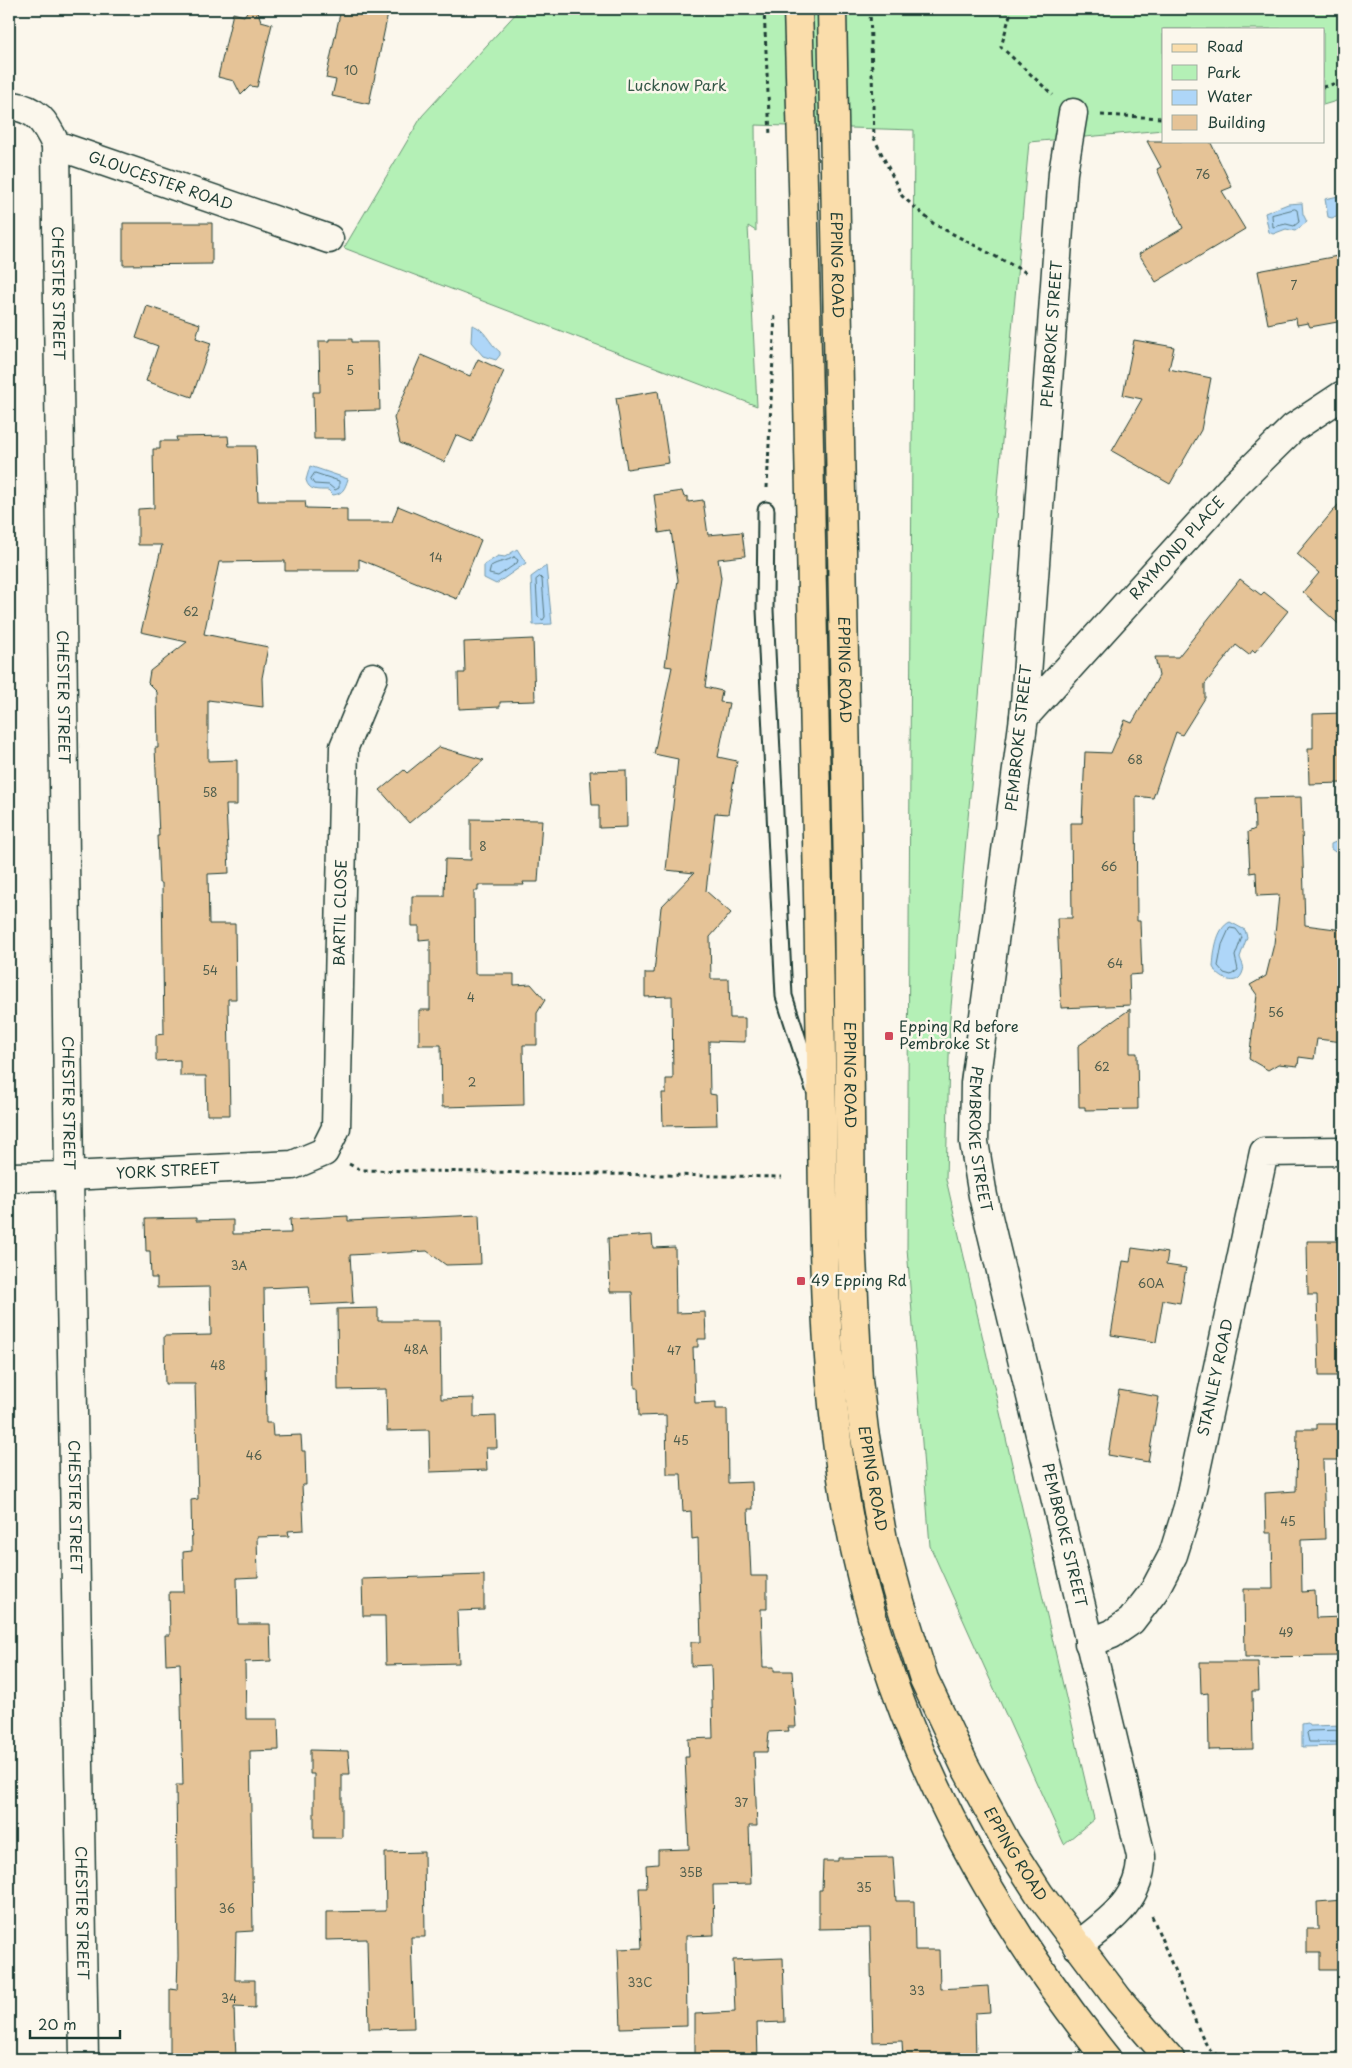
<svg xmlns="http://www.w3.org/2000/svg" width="1352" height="2068" viewBox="0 0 1352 2068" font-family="'Playpen Sans',sans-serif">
	<rect width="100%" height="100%" fill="#fbf7ec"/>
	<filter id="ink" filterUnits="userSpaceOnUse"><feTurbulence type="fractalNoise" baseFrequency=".02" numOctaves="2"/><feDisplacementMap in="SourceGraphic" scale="10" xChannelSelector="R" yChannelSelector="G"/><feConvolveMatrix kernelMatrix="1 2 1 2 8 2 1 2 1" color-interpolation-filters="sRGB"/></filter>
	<g filter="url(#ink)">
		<path fill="#b4f0b6" stroke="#6a9675" d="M 520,9 L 1343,9 L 1343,99 L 1323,105 L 1323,29 L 1163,29 L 1163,130 L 1029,142 L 950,1018 L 946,1179 L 1094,1819 L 1064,1844 L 930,1546 L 907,1248 L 914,130 L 755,125 L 756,231 L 748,226 L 757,406 L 344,248 L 422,116 Z"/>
		<g fill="#aed6f8" stroke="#7599aa">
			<path d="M 1343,195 L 1343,213 L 1332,218 L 1328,217 L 1325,199 Z"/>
			<path d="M 1302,203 L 1303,214 L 1307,222 L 1295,231 L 1286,229 L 1273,234 L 1269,232 L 1265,213 L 1288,204 Z"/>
			<path d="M 472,325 C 485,328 489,344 500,352 L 500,355 L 496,360 L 483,356 L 471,342 Z"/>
			<path d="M 310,466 L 348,479 C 345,488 343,494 333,495 L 328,490 C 317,490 309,491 306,480 Z"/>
			<path d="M 517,549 L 526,563 L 496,584 L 484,578 L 484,565 L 498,556 L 505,557 Z"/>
			<path d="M 546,566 L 552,624 L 533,625 L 531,577 Z"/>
			<path d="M 1343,807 L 1343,854 L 1338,854 L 1331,849 L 1331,844 L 1338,841 L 1336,808 Z"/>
			<path d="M 1230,922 L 1245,930 L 1247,937 L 1240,957 C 1241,962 1245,966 1243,971 C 1238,989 1218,978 1213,967 C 1214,953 1216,928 1230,922 Z"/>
			<path d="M 1308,1723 L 1310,1726 L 1343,1725 L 1343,1746 L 1302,1747 L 1302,1724 Z"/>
		</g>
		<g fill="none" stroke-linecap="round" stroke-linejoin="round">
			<g stroke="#587a82" stroke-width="1">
				<path d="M 1295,209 L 1297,210 L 1299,222 L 1294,226 L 1286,224 L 1273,227 L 1272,215 Z"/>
				<path d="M 315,473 L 339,481 L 339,488 L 335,490 L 329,485 L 314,484 L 311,479 Z"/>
				<path d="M 514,557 L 518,560 L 517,563 L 498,576 L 489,574 L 491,566 C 499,561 506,562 514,557 Z"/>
				<path d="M 540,577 L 542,579 L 545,617 L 543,620 L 538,617 L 536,580 Z"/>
				<path d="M 1230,928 L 1236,929 L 1242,937 L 1235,956 L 1238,970 L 1231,975 L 1224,973 L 1218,966 L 1222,945 Z"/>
				<path d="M 1343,1730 L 1309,1731 L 1307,1733 L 1309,1742 L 1343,1742"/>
			</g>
		</g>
		<g fill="#e5c397" stroke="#1f3d34">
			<path d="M 249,9 L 257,9 L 261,21 L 272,24 L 257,87 L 250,86 L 241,95 L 234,81 L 218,77 L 233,13 L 244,16 Z"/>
			<path d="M 341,9 L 389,9 L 369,104 L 332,96 L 336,80 L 326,78 Z"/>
			<path d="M 1147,141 L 1210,141 L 1232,187 L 1222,191 L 1245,229 L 1156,282 L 1139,254 L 1183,228 L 1157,169 L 1161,167 Z"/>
			<path d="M 123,223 L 212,223 L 212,264 L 123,265 Z"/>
			<path d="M 1343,255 L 1343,321 L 1310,327 L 1308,323 L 1297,325 L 1296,318 L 1268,324 L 1258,271 Z"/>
			<path d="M 147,306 L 200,324 L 196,338 L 211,343 L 192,397 L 146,381 L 158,346 L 136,338 Z"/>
			<path d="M 329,339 L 352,339 L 352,342 L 378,342 L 380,410 L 344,411 L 345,439 L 314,439 L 313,392 L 320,392 L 319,341 L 329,341 Z"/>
			<path d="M 1134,340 L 1174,347 L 1169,369 L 1211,378 L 1201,430 L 1170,484 L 1112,451 L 1142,399 L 1123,395 Z"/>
			<path d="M 421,355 L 470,376 L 478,359 L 504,371 L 472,442 L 456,435 L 444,462 L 400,443 L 394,418 Z"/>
			<path d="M 658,391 L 669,463 L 627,469 L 616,398 Z"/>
			<path d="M 228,436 L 229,446 L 256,446 L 258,501 L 305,501 L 306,508 L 347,509 L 347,522 L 392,522 L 398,506 L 481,540 L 457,599 L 359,559 L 359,571 L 285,571 L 285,561 L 219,562 L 204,634 L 268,647 L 262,678 L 263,707 L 208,700 L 208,761 L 237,760 L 237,805 L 226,805 L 229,873 L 208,874 L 209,924 L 235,924 L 236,999 L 228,999 L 230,1115 L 207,1115 L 206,1076 L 180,1076 L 180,1060 L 156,1061 L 156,1035 L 164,1034 L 162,883 L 159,883 L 157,836 L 159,836 L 155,748 L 158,748 L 157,692 L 148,683 L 150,671 L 187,642 L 141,632 L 162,545 L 138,545 L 138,509 L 154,508 L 153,449 L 160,449 L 160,441 L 177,441 L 176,437 Z"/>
			<path d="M 682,491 L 684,497 L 688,496 L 688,502 L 703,500 L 708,535 L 742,532 L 745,556 L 718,559 L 721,578 L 705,687 L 722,691 L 720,702 L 729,703 L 718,757 L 737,761 L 728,814 L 715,813 L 706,891 L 731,913 L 710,937 L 711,979 L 729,979 L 730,1018 L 745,1018 L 745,1042 L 709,1041 L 710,1094 L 716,1095 L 717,1125 L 663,1126 L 662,1093 L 666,1093 L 666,1079 L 673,1079 L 672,996 L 645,997 L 645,973 L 654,973 L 661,907 L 694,873 L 666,870 L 678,759 L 654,754 L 672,667 L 665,666 L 678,580 L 671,531 L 659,533 L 654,495 Z"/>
			<path d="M 1343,499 L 1343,628 L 1303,592 L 1319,573 L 1297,554 Z"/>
			<path d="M 1240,579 L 1261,595 L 1264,592 L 1288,611 L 1255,652 L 1253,650 L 1249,655 L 1236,645 L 1205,684 L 1205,698 L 1182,735 L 1176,732 L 1153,798 L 1136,796 L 1137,921 L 1140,921 L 1142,974 L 1129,975 L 1130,1005 L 1061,1008 L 1057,918 L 1072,918 L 1071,823 L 1082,823 L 1085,752 L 1111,753 L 1125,720 L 1132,723 L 1159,676 L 1155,657 L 1178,657 Z"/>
			<path d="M 533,639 L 535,701 L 500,702 L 500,707 L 459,709 L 458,673 L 465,673 L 464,642 Z"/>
			<path d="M 1343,713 L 1342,783 L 1309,784 L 1308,748 L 1313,748 L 1313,714 Z"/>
			<path d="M 439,747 L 484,760 L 409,823 L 380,790 L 404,770 L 407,773 Z"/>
			<path d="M 626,770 L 627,827 L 599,828 L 599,805 L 592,805 L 590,771 Z"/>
			<path d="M 1301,797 L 1305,925 L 1343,930 L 1343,1042 L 1317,1039 L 1314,1059 L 1299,1057 L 1298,1066 L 1278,1064 L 1268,1070 L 1249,1059 L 1257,995 L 1250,985 L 1266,976 L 1274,944 L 1279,895 L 1257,896 L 1256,872 L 1250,873 L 1248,832 L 1255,829 L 1254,798 Z"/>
			<path d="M 471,819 L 542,820 L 538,882 L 523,882 L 524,885 L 478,885 L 478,891 L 474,891 L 475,974 L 514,974 L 514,985 L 531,984 L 545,1000 L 537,1013 L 537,1045 L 523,1045 L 524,1105 L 442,1107 L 441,1045 L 419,1045 L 419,1010 L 430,1010 L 430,939 L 419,940 L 419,926 L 412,926 L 412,896 L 444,896 L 445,859 L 471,860 Z"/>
			<path d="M 1130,1009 L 1130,1053 L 1137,1053 L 1138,1109 L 1085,1110 L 1085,1107 L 1079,1107 L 1078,1046 Z"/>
			<path d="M 479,1215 L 481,1264 L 446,1265 L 427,1251 L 350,1255 L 353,1303 L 311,1305 L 309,1286 L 264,1288 L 266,1423 L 272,1423 L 273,1436 L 301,1435 L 302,1451 L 305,1451 L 306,1485 L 302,1485 L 304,1530 L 288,1531 L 289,1536 L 257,1537 L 258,1577 L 237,1578 L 238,1624 L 270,1624 L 271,1661 L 245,1662 L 246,1719 L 278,1719 L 279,1750 L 250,1751 L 253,1931 L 236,1932 L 235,1980 L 255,1980 L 255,2008 L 234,2007 L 236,2059 L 170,2059 L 170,1989 L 177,1990 L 178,1956 L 176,1785 L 183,1785 L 180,1663 L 166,1664 L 165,1635 L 170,1635 L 169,1592 L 184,1592 L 183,1552 L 192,1551 L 191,1500 L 198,1499 L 195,1384 L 165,1384 L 164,1336 L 211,1335 L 210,1287 L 157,1288 L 157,1278 L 151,1278 L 150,1251 L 146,1251 L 145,1219 L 196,1218 L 196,1221 L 233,1220 L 233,1234 L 291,1233 L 290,1219 L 348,1216 L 348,1221 Z"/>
			<path d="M 652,1235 L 653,1248 L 675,1247 L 676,1313 L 705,1312 L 706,1339 L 698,1339 L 698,1347 L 693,1347 L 695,1403 L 716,1402 L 716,1409 L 727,1409 L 728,1483 L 752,1482 L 753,1509 L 748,1509 L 751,1576 L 767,1576 L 767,1609 L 761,1609 L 763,1667 L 774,1667 L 774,1671 L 792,1671 L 796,1727 L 788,1727 L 789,1731 L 769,1732 L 767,1752 L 754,1752 L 757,1826 L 749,1826 L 751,1884 L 713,1885 L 714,1935 L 686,1936 L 687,2026 L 621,2028 L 618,1949 L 642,1948 L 639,1888 L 647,1888 L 646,1865 L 658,1864 L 658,1850 L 689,1849 L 685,1757 L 689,1757 L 688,1739 L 713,1738 L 711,1665 L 691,1666 L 691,1642 L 701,1642 L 698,1538 L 692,1539 L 691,1511 L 683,1512 L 681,1474 L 667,1474 L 666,1415 L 639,1416 L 638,1388 L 635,1388 L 632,1292 L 610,1292 L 608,1238 Z"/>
			<path d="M 1307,1241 L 1343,1241 L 1343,1376 L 1319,1376 L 1317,1295 L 1308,1295 Z"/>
			<path d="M 1132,1248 L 1168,1253 L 1166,1265 L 1186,1268 L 1180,1303 L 1163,1300 L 1156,1342 L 1111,1335 L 1123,1261 L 1130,1262 Z"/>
			<path d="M 378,1308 L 378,1321 L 440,1321 L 441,1399 L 474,1398 L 474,1417 L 496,1416 L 497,1448 L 486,1448 L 487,1470 L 430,1472 L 429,1430 L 387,1431 L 386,1389 L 338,1390 L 337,1309 Z"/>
			<path d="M 1119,1390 L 1159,1397 L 1148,1462 L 1108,1455 Z"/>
			<path d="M 1317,1424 L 1343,1424 L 1343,1460 L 1323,1460 L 1325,1539 L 1301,1540 L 1302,1592 L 1315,1591 L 1316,1618 L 1343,1617 L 1343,1656 L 1245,1657 L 1244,1589 L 1273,1589 L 1272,1533 L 1266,1533 L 1265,1493 L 1296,1491 L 1297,1429 L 1317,1429 Z"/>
			<path d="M 484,1575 L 484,1610 L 457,1611 L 459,1663 L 386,1665 L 385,1616 L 363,1616 L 362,1579 Z"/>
			<path d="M 1200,1662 L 1258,1662 L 1259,1691 L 1252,1691 L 1253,1749 L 1209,1750 L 1208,1693 L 1201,1694 Z"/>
			<path d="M 310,1750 L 348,1751 L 350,1774 L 342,1774 L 342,1838 L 314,1838 L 314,1774 L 310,1774 Z"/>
			<path d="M 424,1852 L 425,1937 L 411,1937 L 414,2028 L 369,2029 L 367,1939 L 326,1940 L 326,1912 L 386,1911 L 385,1853 Z"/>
			<path d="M 893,1857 L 896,1901 L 914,1901 L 915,1950 L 939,1950 L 940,1989 L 988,1986 L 990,2012 L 975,2013 L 976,2059 L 903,2059 L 902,2041 L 873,2042 L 870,1928 L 819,1929 L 819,1890 L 822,1890 L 823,1861 L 838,1861 L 838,1858 Z"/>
			<path d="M 1343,1900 L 1343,1970 L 1320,1970 L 1320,1953 L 1307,1953 L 1307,1929 L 1318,1929 L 1317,1902 Z"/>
			<path d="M 783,1958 L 785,2022 L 757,2023 L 758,2059 L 695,2059 L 695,2014 L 735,2012 L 733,1960 Z"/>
		</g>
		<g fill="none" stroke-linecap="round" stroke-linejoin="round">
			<g stroke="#1f3d34" stroke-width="19">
				<path id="lane" d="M 766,510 L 765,610 L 784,996 L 814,1089"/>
			</g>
			<g stroke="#1f3d34" stroke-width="31">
				<g id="street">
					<path id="s1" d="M 9,105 C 37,109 45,121 56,145 L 329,239"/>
					<path id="s2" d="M 1073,113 L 1063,173 L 1024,717 L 975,1083 L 974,1142 L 983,1196 L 1141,1856 C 1142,1900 1108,1922 1077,1946"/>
					<path id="s3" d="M 56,145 L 69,1176 L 84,2059"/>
					<path id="s4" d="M 1024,717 L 1230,490 L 1293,428 L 1343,395"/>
					<path id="s5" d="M 9,1177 L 69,1176 L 293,1165 L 324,1152 L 336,1128 L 344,747 L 373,677"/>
					<path id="s6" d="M 1089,1643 L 1112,1634 L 1131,1621 L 1154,1591 L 1173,1555 L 1188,1507 L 1264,1152 L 1343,1151"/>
				</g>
			</g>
			<g stroke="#1f3d34" stroke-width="31">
				<g id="primary">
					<path d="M 798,9 C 807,285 811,562 817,838 C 818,930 821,1023 822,1115 C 823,1242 824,1371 845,1497 C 880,1706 975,1894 1107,2059"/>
					<path id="s7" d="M 832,9 L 848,874 L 851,1237 L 858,1380 L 864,1431 L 883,1540 L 897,1592 L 924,1679 L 965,1766 L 1006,1842 L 1040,1895 L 1119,2000 L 1170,2059"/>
				</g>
			</g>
			<g stroke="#1f3d34" stroke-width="3" stroke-dasharray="4 4" stroke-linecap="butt">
				<path d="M 764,9 L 770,136"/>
				<path d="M 870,9 L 874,138 L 902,196 L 934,224 L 1027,273"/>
				<path d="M 1004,9 L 1010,15 L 1001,47 L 1053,95"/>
				<path d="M 1323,87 L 1343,81"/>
				<path d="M 1101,115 L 1163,118"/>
				<path d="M 767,488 L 775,314"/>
				<path d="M 349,1164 L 361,1170 L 782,1177"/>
				<path d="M 1152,1916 L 1199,2030 L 1208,2048 L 1222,2059"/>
			</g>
			<use href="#lane" stroke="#fbf7ec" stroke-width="15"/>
			<use href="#street" stroke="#fbf7ec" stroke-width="28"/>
			<use href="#primary" stroke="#faddab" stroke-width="28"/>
		</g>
	</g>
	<g fill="#d1495b" stroke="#fbf7ec" stroke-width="2">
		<rect x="884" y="1031" width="10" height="10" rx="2.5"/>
		<rect x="796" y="1276" width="10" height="10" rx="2.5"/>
	</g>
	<g text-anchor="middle" stroke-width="5" stroke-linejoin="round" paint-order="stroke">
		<g font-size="12" fill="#505e4d">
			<text x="351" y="75">10</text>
			<text x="1203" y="179">76</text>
			<text x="1294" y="290">7</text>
			<text x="350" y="375">5</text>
			<text x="436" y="562">14</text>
			<text x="191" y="616">62</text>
			<text x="1135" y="764">68</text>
			<text x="210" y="797">58</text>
			<text x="483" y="851">8</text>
			<text x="1109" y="871">66</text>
			<text x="1115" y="968">64</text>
			<text x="210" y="975">54</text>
			<text x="471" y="1002">4</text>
			<text x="1276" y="1017">56</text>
			<text x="1102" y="1071">62</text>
			<text x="472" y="1087">2</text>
			<text x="239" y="1270">3A</text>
			<text x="1151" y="1288">60A</text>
			<text x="416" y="1354">48A</text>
			<text x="674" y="1355">47</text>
			<text x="218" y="1370">48</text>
			<text x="681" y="1445">45</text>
			<text x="254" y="1460">46</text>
			<text x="1288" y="1526">45</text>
			<text x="1286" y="1637">49</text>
			<text x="741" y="1807">37</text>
			<text x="691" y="1877">35B</text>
			<text x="864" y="1892">35</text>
			<text x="227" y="1913">36</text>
			<text x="640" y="1987">33C</text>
			<text x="917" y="1995">33</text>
			<text x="229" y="2003">34</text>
		</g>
		<g font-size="15" fill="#355848" stroke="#fbf7ec">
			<text x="677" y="91">Lucknow Park</text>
		</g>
		<g font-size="15" fill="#1f3d34" stroke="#fbf7ec">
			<text dy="5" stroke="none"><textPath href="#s1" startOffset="176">GLOUCESTER ROAD</textPath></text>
			<text dy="5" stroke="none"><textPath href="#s7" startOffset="256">EPPING ROAD</textPath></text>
			<text dy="5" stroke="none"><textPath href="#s3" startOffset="148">CHESTER STREET</textPath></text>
			<text transform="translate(1052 334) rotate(-86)" y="5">PEMBROKE STREET</text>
			<text dy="5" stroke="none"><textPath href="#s4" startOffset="228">RAYMOND PLACE</textPath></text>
			<text dy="5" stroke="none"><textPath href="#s7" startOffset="661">EPPING ROAD</textPath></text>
			<text dy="5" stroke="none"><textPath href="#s3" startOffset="552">CHESTER STREET</textPath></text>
			<text transform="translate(1019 738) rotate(-84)" y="5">PEMBROKE STREET</text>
			<text dy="5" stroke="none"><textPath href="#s5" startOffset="560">BARTIL CLOSE</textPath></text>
			<text dy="5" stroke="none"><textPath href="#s7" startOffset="1066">EPPING ROAD</textPath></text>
			<text dy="5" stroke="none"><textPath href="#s3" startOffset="958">CHESTER STREET</textPath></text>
			<text dy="5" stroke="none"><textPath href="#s2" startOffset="1032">PEMBROKE STREET</textPath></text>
			<text dy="5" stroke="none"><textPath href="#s5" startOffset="159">YORK STREET</textPath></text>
			<text dy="5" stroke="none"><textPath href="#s6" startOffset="309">STANLEY ROAD</textPath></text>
			<text dy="5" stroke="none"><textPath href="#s7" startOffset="1471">EPPING ROAD</textPath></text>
			<text dy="5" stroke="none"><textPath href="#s3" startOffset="1362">CHESTER STREET</textPath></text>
			<text dy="5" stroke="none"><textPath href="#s2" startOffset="1438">PEMBROKE STREET</textPath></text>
			<text dy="5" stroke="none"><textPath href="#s7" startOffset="1876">EPPING ROAD</textPath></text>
			<text dy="5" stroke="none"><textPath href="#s3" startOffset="1768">CHESTER STREET</textPath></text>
		</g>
		<g font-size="15" fill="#1f3d34" stroke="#fbf7ec" text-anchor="start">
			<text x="899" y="1032">Epping Rd before<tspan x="899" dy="17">Pembroke St</tspan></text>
			<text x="811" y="1286">49 Epping Rd</text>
		</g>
	</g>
	<rect width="1352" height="2068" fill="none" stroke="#fbf7ec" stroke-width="30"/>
	<rect x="15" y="15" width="1322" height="2038" fill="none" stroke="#1f3d34" stroke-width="2" filter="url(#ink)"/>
	<rect x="1162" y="28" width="162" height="115" fill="#fbf7ec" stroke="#a3ada2"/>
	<rect x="1172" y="44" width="25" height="8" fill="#faddab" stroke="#a3ada2"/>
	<text x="1207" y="52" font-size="15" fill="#1f3d34">Road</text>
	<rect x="1172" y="65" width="25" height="15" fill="#b4f0b6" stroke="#a3ada2"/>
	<text x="1207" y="78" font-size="15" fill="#1f3d34">Park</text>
	<rect x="1172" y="90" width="25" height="15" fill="#aed6f8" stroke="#a3ada2"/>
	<text x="1207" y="102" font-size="15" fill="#1f3d34">Water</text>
	<rect x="1172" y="115" width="25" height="15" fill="#e5c397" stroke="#a3ada2"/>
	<text x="1207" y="128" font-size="15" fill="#1f3d34">Building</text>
	<path d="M30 2030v8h90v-8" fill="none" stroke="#1f3d34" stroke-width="2.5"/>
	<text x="38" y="2030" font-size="15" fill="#1f3d34" stroke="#fbf7ec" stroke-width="4" paint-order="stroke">20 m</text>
</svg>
